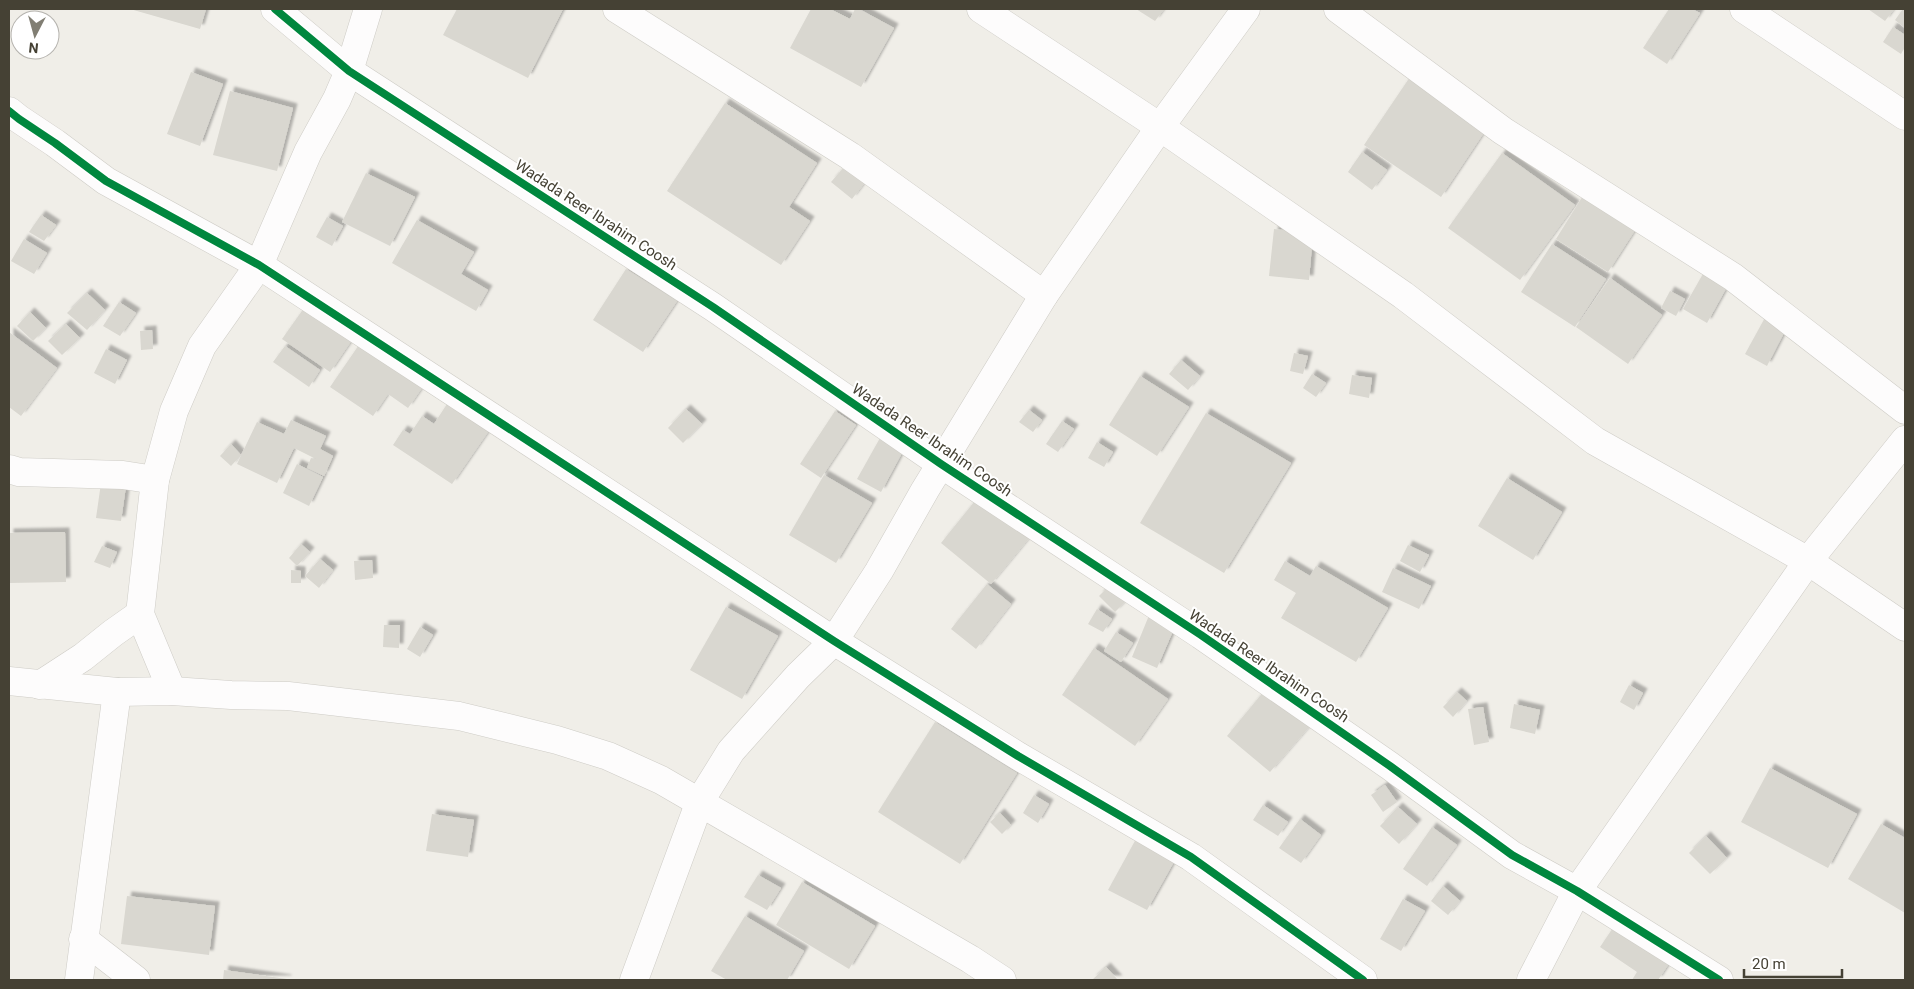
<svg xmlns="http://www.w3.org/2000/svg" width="1914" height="989" viewBox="0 0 1914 989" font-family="Roboto,sans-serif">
	<defs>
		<filter id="shadow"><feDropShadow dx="4.5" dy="-4.5" stdDeviation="1" flood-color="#0004"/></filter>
	</defs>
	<rect width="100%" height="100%" fill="#f0eee8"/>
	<g fill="#d9d7d0" filter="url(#shadow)">
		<path d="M 130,9 L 206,9 L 200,29 Z"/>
		<path d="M 457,9 L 563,9 L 528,78 L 443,35 Z"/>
		<path d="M 811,9 L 830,9 L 850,19 L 855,9 L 859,9 L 894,28 L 861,87 L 790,48 Z"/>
		<path d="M 1136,9 L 1164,9 L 1155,21 Z"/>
		<path d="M 1669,9 L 1692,9 L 1700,13 L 1667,64 L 1643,48 Z"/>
		<path d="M 1868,9 L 1894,9 L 1885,21 Z"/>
		<path d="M 1903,9 L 1905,9 L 1905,28 L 1895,20 Z"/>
		<path d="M 1893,27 L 1905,35 L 1905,47 L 1901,54 L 1883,42 Z"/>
		<path d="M 191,72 L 223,84 L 200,146 L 167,134 Z"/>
		<path d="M 1410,77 L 1487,128 L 1441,197 L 1364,145 Z"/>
		<path d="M 230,91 L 293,108 L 277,171 L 213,155 Z"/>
		<path d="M 725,103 L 817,163 L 789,207 L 810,221 L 781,265 L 667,191 Z"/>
		<path d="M 1362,152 L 1387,170 L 1372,190 L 1348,172 Z"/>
		<path d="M 1502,153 L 1575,205 L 1520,280 L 1448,228 Z"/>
		<path d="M 846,165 L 866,181 L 852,199 L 831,182 Z"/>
		<path d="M 366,173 L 415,197 L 390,246 L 342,222 Z"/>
		<path d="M 1586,191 L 1639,224 L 1608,272 L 1556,239 Z"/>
		<path d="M 41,215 L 56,225 L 44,241 L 29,232 Z"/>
		<path d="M 327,217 L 343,226 L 332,246 L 316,237 Z"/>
		<path d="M 417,220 L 474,252 L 461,274 L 488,290 L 476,311 L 392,263 Z"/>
		<path d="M 1274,229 L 1313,233 L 1309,280 L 1269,276 Z"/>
		<path d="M 24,239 L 47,253 L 34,274 L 11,261 Z"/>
		<path d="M 1552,244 L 1606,279 L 1575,327 L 1521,292 Z"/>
		<path d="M 626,269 L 677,301 L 643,352 L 593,320 Z"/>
		<path d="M 1704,272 L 1728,285 L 1707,323 L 1683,309 Z"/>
		<path d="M 1610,278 L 1662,315 L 1628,364 L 1576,327 Z"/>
		<path d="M 1670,291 L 1685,299 L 1676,316 L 1661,308 Z"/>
		<path d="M 87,293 L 105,310 L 87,330 L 67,313 Z"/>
		<path d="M 309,301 L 356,334 L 330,372 L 282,339 Z"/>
		<path d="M 119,302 L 136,313 L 120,336 L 103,326 Z"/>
		<path d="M 30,312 L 46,328 L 33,341 L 17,326 Z"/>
		<path d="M 1767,314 L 1788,325 L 1767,366 L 1745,354 Z"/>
		<path d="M 66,324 L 80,338 L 62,355 L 48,341 Z"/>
		<path d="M 152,330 L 153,349 L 141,350 L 140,331 Z"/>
		<path d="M 9,332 L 57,368 L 21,416 L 9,407 Z"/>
		<path d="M 361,342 L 424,385 L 408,408 L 388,394 L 373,416 L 330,387 Z"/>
		<path d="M 285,346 L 320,370 L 309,387 L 273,362 Z"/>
		<path d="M 106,349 L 127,360 L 115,384 L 94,373 Z"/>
		<path d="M 1294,353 L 1308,356 L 1303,374 L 1290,371 Z"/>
		<path d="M 1181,360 L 1200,376 L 1188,390 L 1169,374 Z"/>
		<path d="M 1312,374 L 1326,383 L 1316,397 L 1303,388 Z"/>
		<path d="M 1352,375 L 1372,378 L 1369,398 L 1349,394 Z"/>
		<path d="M 1140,376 L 1189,407 L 1157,456 L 1109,425 Z"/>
		<path d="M 447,404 L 488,432 L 452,484 L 393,445 L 403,430 L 410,434 L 422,416 L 434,424 Z"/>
		<path d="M 686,409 L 702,424 L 683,443 L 668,428 Z"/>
		<path d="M 1029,410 L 1042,420 L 1033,432 L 1019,422 Z"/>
		<path d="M 835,411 L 856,425 L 821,478 L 800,464 Z"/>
		<path d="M 1206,413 L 1291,463 L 1224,573 L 1140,523 Z"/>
		<path d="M 291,420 L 326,436 L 320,449 L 333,456 L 324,476 L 307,468 L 311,458 L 316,459 L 294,448 L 277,483 L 237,464 L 257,422 L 284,434 Z"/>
		<path d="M 1062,421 L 1074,429 L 1058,452 L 1046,444 Z"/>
		<path d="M 880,438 L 903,451 L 881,492 L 857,479 Z"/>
		<path d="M 1097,442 L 1113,452 L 1104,467 L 1088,458 Z"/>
		<path d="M 231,444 L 241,455 L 231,466 L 220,456 Z"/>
		<path d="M 297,464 L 323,477 L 309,506 L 283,493 Z"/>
		<path d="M 824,475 L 872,503 L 836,563 L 789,535 Z"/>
		<path d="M 1507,478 L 1562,512 L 1533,560 L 1478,526 Z"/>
		<path d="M 101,483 L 126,486 L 121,521 L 96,518 Z"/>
		<path d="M 979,496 L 1030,537 L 991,584 L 941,543 Z"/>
		<path d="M 65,532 L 66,582 L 9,583 L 9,533 Z"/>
		<path d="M 301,544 L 310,552 L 297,566 L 289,558 Z"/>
		<path d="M 1408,545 L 1429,555 L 1420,572 L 1400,561 Z"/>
		<path d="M 102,546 L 117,552 L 110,568 L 94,562 Z"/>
		<path d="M 320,559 L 333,570 L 319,588 L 305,576 Z"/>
		<path d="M 372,560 L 373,578 L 355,580 L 354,561 Z"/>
		<path d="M 1285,561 L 1310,576 L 1316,566 L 1388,608 L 1356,662 L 1281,618 L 1296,593 L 1274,580 Z"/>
		<path d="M 1393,568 L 1431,586 L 1419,609 L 1382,592 Z"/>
		<path d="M 291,570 L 301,571 L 301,583 L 291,583 Z"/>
		<path d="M 1112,583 L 1128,599 L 1115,612 L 1099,596 Z"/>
		<path d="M 987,584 L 1011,604 L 976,649 L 951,629 Z"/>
		<path d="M 726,607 L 778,636 L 742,699 L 690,670 Z"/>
		<path d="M 1097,609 L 1112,619 L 1103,632 L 1088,624 Z"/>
		<path d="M 1150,613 L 1176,624 L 1157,668 L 1132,657 Z"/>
		<path d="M 384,625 L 400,625 L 399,648 L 383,647 Z"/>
		<path d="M 420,627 L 433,635 L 420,657 L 407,649 Z"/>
		<path d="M 1116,632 L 1133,643 L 1121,662 L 1104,651 Z"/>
		<path d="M 1094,648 L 1168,699 L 1135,746 L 1062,695 Z"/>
		<path d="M 1629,685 L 1643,693 L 1634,710 L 1620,702 Z"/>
		<path d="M 1265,690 L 1309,727 L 1270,772 L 1227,736 Z"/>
		<path d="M 1457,692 L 1467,701 L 1453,717 L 1443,707 Z"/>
		<path d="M 1514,704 L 1540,710 L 1535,734 L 1510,728 Z"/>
		<path d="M 1483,707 L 1489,742 L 1474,745 L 1468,709 Z"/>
		<path d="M 935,722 L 1017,773 L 960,864 L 878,812 Z"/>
		<path d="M 1770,768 L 1857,814 L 1828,868 L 1741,822 Z"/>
		<path d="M 1385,785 L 1397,802 L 1383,812 L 1371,795 Z"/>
		<path d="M 1034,795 L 1049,804 L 1038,823 L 1023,813 Z"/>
		<path d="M 1263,805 L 1288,822 L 1278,836 L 1253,820 Z"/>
		<path d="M 1398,807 L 1417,824 L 1399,844 L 1380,826 Z"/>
		<path d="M 1000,813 L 1011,825 L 1002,834 L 990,822 Z"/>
		<path d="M 432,814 L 474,820 L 468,857 L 426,851 Z"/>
		<path d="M 1300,819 L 1321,835 L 1301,863 L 1279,848 Z"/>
		<path d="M 1881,824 L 1905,838 L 1905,913 L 1848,879 Z"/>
		<path d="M 1432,827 L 1457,845 L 1427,886 L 1403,869 Z"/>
		<path d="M 1706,836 L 1727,858 L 1710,874 L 1689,853 Z"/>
		<path d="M 1136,839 L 1175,860 L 1147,910 L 1108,890 Z"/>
		<path d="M 758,875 L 781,888 L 767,910 L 744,897 Z"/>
		<path d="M 802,882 L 875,926 L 849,969 L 776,925 Z"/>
		<path d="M 1443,886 L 1460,901 L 1448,915 L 1431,901 Z"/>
		<path d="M 127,896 L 215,906 L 209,955 L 121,944 Z"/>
		<path d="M 1403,899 L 1425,911 L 1401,951 L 1380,939 Z"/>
		<path d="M 745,916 L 804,951 L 787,980 L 727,980 L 711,971 Z"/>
		<path d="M 1619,919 L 1674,956 L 1658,980 L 1632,980 L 1637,972 L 1600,947 Z"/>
		<path d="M 1106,967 L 1118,980 L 1092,980 Z"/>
		<path d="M 224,970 L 287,979 L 287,980 L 223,980 Z"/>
	</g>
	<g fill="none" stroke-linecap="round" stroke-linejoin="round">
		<g stroke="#ceccc6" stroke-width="29">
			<g id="minor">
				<path d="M 275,9 L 349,71 L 713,307 L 941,464 L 1201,635 L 1390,766 L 1512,855 L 1577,891 L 1719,980"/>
				<path d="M 617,9 L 850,156 L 1044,295"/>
				<path d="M 981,9 L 1160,127 L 1403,295 L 1595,441 L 1808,561 L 1905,627"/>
				<path d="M 1338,9 L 1503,131 L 1733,277 L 1905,410"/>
				<path d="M 1744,9 L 1905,116"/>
				<path d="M 9,111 L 19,119 L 55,143 L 106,181 L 259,265 L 834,641 L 1018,756 L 1191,857 L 1363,980"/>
				<path d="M 9,469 L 19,472 L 123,475 L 155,480"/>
				<path d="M 9,681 L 117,692 L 172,691 L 231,695 L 288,696 L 459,716 L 557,740 L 608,756 L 661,780 L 970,959 L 1002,980"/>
				<path d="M 40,685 L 83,657 L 113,633 L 140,614"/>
				<path d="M 172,691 L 140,614 L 155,480 L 174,411 L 202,346 L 259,265 L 308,152 L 337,99 L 349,71 L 368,9"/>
				<path d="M 83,939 L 136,980"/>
				<path d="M 79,980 L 117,692"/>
				<path d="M 634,980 L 700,801 L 731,751 L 798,676 L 834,641 L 879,571 L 925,490 L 1044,295 L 1160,127 L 1246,9"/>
				<path d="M 1531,980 L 1577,891 L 1808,561 L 1905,440"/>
			</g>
		</g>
		<use href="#minor" stroke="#fdfcfc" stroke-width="28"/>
		<g stroke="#fff" stroke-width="11">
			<g id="cycleway">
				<path d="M 275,9 L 349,71 L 713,307 L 941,464 L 1201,635 L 1390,766 L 1512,855 L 1577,891 L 1719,980"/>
				<path d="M 9,111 L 19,119 L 55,143 L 106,181 L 259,265 L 834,641 L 1018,756 L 1191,857 L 1363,980"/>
			</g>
		</g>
		<use href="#cycleway" stroke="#00873e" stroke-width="8"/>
	</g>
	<g text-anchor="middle" stroke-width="4" stroke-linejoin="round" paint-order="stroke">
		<g font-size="15" fill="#454134" stroke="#fff">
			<text transform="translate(596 215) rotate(33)" y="5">Wadada Reer Ibrahim Coosh</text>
			<text transform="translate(932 440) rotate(34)" y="5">Wadada Reer Ibrahim Coosh</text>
			<text transform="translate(1269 666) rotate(34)" y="5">Wadada Reer Ibrahim Coosh</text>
		</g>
	</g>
	<rect width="1914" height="989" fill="none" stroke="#454134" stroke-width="20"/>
	<g transform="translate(35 35) rotate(186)"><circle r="24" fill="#ffffff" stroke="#b5b3ae"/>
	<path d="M0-4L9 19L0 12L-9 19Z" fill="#817e73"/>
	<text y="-8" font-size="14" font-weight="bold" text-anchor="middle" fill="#454134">N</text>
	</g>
	<path d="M1744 969v8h98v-8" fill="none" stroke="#454134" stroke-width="2.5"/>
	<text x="1752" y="969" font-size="15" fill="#454134" stroke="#ffffff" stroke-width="4" paint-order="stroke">20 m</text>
</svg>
